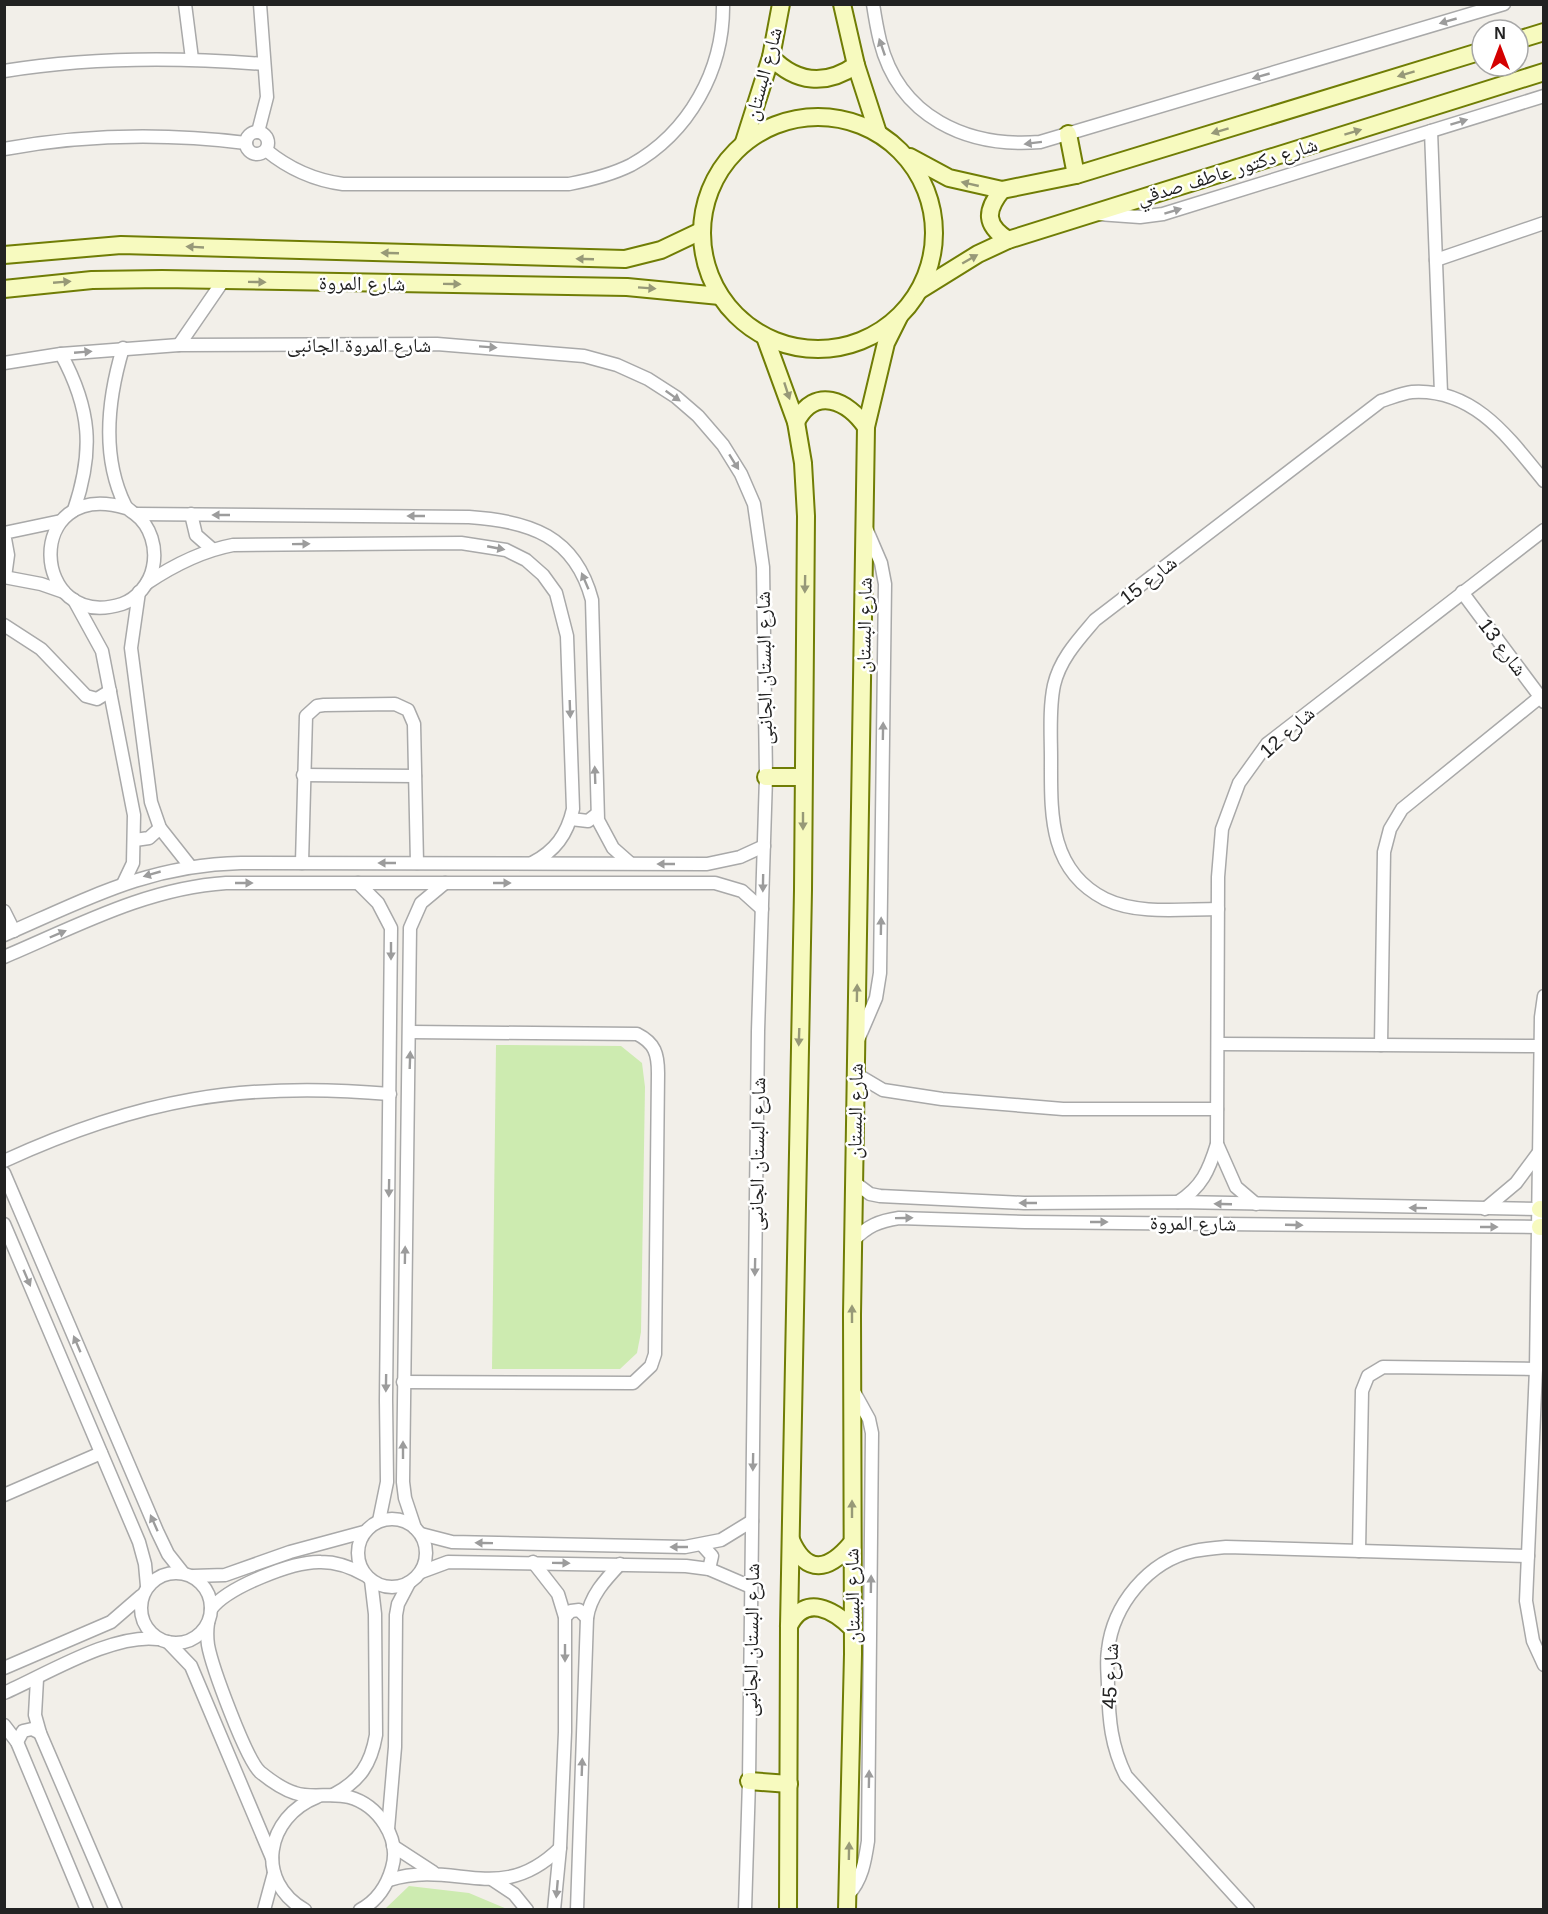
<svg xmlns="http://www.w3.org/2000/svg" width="1548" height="1914" viewBox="0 0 1548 1914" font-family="Arial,'Noto Naskh Arabic',sans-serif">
	<rect width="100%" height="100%" fill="#f2efe9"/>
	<g fill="#cdebb0">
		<path d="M 496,1045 L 621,1046 L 642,1063 L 645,1087 L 641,1332 L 637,1353 L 620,1369 L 492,1369 Z"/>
		<path d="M 409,1886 L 469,1893 L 507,1909 L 385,1909 Z"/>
	</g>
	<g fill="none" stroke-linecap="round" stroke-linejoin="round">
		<g stroke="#a9a9a9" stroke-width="15">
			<g id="street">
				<path d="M 185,4 L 192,59"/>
				<path d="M 873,4 C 875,17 877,29 880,41 C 899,117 967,148 1040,142 L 1504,4"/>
				<path d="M 4,71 C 90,57 177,57 263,64"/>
				<path d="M 1431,131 L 1441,393"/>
				<path d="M 258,132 L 267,97 L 260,4"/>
				<circle cx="257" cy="143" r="11"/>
				<path d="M 4,149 C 86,134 165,133 246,143"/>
				<path d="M 266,150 C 289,169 313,180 343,184 L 569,184 C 590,180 611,175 631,165 C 689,133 724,70 723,4"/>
				<path d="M 1098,214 L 1140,217 L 1163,214 L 1544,96"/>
				<path d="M 1436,260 L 1544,223"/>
				<path d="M 179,345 L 223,281"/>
				<path d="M 123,348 C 108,398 101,456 125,505 C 127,509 131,511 135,514 C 151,526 157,548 153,567 C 150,583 137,599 122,604 C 30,633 22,477 126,508"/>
				<path d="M 61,354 C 91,409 94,451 74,510"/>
				<path d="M 4,363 L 61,354 L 179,345 L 437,344 L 584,356 L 617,365 L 648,379 L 676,397 L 698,416 L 723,445 L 741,474 L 754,504 L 763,567 L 766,777 L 758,1031 L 749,1781 L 745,1910"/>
				<path d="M 136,514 L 469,517 C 530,521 575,536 592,600 L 598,820 L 613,848 L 630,863"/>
				<path d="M 191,514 L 196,535 L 212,549"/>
				<path d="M 4,577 L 41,584 L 64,592"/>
				<path d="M 5,577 L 8,555 L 4,533 L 61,521"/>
				<path d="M 147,583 C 174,565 201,551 233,545 L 461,543 L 506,550 L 526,560 L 543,575 L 556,593 L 567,636 L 573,809 C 567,835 555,851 532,863"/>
				<path d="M 139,592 L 131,648 L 151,802 L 160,828 L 190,866"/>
				<path d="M 1462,592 L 1544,702"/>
				<path d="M 74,600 L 102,651 L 134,815 L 133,863 L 123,884"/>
				<path d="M 4,625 L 41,649 L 86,696 L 97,699 L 110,691"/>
				<path d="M 303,775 L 415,776"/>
				<path d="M 571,819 L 588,821 L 597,814"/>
				<path d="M 135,840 L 149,838 L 160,828"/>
				<path d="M 302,863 L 306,716 L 317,706 L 324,705 L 395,704 L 408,710 L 414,724 L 417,863"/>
				<path d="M 358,883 L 378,903 L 391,928 L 386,1400 L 387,1482 L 379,1521"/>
				<path d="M 1218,909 C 1182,909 1138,915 1105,899 C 1048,870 1051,812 1051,759 C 1051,735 1049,708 1054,685 C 1060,659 1078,640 1095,620 L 1381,401 C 1391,398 1402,393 1412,392 C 1474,388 1509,438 1544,481"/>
				<path d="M 4,911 L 14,931"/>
				<path d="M 4,935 C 87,899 148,865 241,863 L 707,864 L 740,857 L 764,846"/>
				<path d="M 4,957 C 77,926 147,888 226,883 L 715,883 L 742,891 L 762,909"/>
				<path d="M 1544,996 L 1541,1017 L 1536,1369 L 1526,1601 L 1533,1641 L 1544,1665"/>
				<path d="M 858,1040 L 876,998 L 880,973 L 885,584 L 881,563 L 866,528"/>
				<path d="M 1218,1044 L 1540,1046"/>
				<path d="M 1381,1045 L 1384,852 L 1390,829 L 1402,809 L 1540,697"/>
				<path d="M 856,1074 L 883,1090 L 942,1099 L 1063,1109 L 1217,1109"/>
				<path d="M 1217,1144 L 1236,1187 L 1256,1204"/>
				<path d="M 4,1161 C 139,1099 243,1081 390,1094"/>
				<path d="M 4,1173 L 157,1531 L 168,1554 L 183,1573"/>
				<path d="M 854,1182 L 870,1194 L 880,1196 L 1024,1203 L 1178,1202 L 1540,1209"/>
				<path d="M 1178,1202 C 1202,1187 1209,1170 1217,1144 L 1218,877 L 1222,829 L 1239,783 L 1267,744 L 1544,530"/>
				<path d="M 1485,1209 L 1516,1183 L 1539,1152"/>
				<path d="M 4,1224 L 139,1542 L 145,1564 L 147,1586"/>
				<path d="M 853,1241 C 867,1226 879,1221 899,1218 L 1025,1222 L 1540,1227"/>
				<path d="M 403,1382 L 633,1383 L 651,1366 L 655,1354 L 658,1073 C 658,1054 655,1043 637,1034 L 411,1032"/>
				<path d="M 4,1495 L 101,1453"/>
				<circle cx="392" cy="1553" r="34"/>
				<path d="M 415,1528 L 405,1498 L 403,1482 L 410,928 L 421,903 L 445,883"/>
				<path d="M 421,1534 L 452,1542 L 685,1547 L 721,1540 L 752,1521"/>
				<path d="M 703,1546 L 712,1556 L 709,1569"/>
				<path d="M 1359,1551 L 1362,1391 L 1368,1376 L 1383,1367 L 1536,1369"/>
				<path d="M 533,1562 L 558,1594 L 565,1617 L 565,1732 L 560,1848 L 554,1910"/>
				<path d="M 421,1572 L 448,1562 L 686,1566 L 709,1569 L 751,1587"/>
				<circle cx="176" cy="1608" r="35"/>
				<path d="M 193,1576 L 225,1575 L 290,1552 L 364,1532"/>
				<path d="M 211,1609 C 228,1587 293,1561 321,1562 C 337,1562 351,1567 365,1575"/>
				<path d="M 565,1617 L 571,1611 L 579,1610 L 587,1618"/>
				<path d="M 208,1623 C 207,1630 207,1638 208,1645 C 212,1667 246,1759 260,1772 C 271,1781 282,1789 295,1793 C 313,1799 331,1792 349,1797 C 378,1805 401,1838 392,1868 C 387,1886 377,1901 360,1910"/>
				<path d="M 168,1642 L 191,1666 L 272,1858"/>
				<path d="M 4,1668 L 111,1622 L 141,1596"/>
				<path d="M 37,1679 L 35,1715 L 40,1733 L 116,1910"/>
				<path d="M 4,1693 C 47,1674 113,1633 158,1639"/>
				<path d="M 4,1725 L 17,1742 L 87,1910"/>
				<path d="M 17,1742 L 23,1731 L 32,1729 L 40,1733"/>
				<path d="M 333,1795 C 360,1781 371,1764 376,1735 L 375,1614 L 371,1580"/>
				<path d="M 388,1829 L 395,1747 L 396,1615 L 398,1604 L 409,1583"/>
				<path d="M 393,1846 L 433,1872"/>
				<path d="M 389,1880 C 456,1859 500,1907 560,1848"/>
				<path d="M 493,1880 L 514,1894 L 527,1910"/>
				<path d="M 848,1895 C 862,1880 865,1861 868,1841 L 872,1433 L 869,1419 L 853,1390"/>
				<path d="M 264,1910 L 274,1873"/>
				<path d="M 305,1910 C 254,1881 266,1817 317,1797"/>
				<path d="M 577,1910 L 587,1618 C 590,1596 605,1580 620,1564"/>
				<path d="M 1248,1910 L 1126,1776 C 1111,1746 1109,1720 1108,1687 C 1108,1675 1106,1662 1108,1650 C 1113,1605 1148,1561 1194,1551 C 1204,1549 1215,1548 1226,1547 L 1528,1556"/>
			</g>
		</g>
		<g stroke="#707d05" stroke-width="20">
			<g id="secondary">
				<path d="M 842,4 L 856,65 L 878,133"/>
				<path d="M 1518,40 L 1544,32"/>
				<path d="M 771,57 C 796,83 826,86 856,65"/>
				<circle cx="818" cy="233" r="116"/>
				<path d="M 1068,134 L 1076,175"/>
				<path d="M 744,142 L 771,57 L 781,4"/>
				<path d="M 910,157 L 949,178 L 1002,190 L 1076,175 L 1482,51"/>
				<path d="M 1002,190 C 985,211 985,225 1008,240"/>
				<path d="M 4,255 L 121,245 L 625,259 L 661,250 L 701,231"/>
				<path d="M 4,289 L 92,280 L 162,279 L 627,287 L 720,296"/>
				<path d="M 920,290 L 978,254 L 1008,240 L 1544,72"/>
				<path d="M 765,337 L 796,422 L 803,463 L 806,516 L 803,890 L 789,1626 L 788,1910"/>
				<path d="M 796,422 C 815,385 848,401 866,427"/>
				<path d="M 766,777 L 803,777"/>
				<path d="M 1540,1209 L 1544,1210"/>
				<path d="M 1540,1227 L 1544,1227"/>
				<path d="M 791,1540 C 807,1576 829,1570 851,1544"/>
				<path d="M 789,1626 C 805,1593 834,1610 853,1629"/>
				<path d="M 749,1781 L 789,1784"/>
				<path d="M 847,1910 L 853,1654 L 852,1315 L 866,427 L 886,343 L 899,317"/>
			</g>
		</g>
		<use href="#street" stroke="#fff" stroke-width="12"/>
		<use href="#secondary" stroke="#f7fabf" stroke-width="16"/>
	</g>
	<defs><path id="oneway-solid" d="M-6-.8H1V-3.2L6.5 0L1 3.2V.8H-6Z" transform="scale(1.5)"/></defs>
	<g fill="#9c9c9c">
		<use href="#oneway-solid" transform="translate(1448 21) rotate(164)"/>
		<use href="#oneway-solid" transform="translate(882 47) rotate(-109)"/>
		<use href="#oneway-solid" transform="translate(1261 76) rotate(164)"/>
		<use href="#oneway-solid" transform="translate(1459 122) rotate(-17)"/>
		<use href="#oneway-solid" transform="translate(1033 143) rotate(173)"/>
		<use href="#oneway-solid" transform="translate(1173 211) rotate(-17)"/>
		<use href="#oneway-solid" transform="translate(488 347) rotate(4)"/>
		<use href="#oneway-solid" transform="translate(83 352) rotate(-5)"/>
		<use href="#oneway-solid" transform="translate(673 396) rotate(35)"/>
		<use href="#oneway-solid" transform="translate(734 462) rotate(58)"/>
		<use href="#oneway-solid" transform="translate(221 515) rotate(-180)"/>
		<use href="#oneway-solid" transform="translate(416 516) rotate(-180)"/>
		<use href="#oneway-solid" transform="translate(301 544) rotate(-1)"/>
		<use href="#oneway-solid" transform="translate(496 548) rotate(11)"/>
		<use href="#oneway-solid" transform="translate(585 581) rotate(-113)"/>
		<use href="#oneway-solid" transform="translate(570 709) rotate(88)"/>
		<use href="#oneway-solid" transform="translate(883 731) rotate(-89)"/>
		<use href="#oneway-solid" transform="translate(595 775) rotate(-92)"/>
		<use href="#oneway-solid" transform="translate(387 863) rotate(-180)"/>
		<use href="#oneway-solid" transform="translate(666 864) rotate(-180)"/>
		<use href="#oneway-solid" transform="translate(152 874) rotate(164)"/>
		<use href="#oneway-solid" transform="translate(244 883)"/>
		<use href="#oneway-solid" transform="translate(502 883)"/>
		<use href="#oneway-solid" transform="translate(763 883) rotate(91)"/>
		<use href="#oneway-solid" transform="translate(881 926) rotate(-89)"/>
		<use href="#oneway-solid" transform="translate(58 934) rotate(-23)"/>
		<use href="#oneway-solid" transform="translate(391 951) rotate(90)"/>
		<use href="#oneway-solid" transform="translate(410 1060) rotate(-88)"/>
		<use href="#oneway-solid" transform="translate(389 1188) rotate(91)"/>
		<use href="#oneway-solid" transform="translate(1028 1203) rotate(-180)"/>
		<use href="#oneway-solid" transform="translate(1223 1204) rotate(-178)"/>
		<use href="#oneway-solid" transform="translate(1418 1208) rotate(-179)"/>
		<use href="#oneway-solid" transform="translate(904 1218) rotate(-1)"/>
		<use href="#oneway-solid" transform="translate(1099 1222)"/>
		<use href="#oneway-solid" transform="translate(1294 1225) rotate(2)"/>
		<use href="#oneway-solid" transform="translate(1489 1227)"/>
		<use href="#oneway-solid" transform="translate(405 1255) rotate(-89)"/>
		<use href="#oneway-solid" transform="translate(755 1267) rotate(91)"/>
		<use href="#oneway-solid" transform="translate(27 1278) rotate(67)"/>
		<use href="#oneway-solid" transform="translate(77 1344) rotate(-113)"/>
		<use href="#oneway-solid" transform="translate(386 1383) rotate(91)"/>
		<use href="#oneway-solid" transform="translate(403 1450) rotate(-90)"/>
		<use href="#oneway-solid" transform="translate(753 1462) rotate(91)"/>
		<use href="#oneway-solid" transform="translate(154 1523) rotate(-114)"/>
		<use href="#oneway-solid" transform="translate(484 1543) rotate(-179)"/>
		<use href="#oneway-solid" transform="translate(679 1547) rotate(-180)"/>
		<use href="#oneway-solid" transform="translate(561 1563) rotate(1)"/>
		<use href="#oneway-solid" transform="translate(871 1584) rotate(-89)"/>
		<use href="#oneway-solid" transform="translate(565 1653) rotate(90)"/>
		<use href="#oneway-solid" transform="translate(582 1767) rotate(-88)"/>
		<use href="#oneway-solid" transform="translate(869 1779) rotate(-89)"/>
		<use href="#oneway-solid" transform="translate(557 1889) rotate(95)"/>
	</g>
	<g fill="#979978">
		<use href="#oneway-solid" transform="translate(1406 74) rotate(163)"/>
		<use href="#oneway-solid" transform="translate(1220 131) rotate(163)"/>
		<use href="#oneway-solid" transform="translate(1353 132) rotate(-17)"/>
		<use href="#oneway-solid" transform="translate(970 184) rotate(-167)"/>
		<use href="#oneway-solid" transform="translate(195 247) rotate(-177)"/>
		<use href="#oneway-solid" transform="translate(390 253) rotate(-178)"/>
		<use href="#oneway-solid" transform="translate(585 259) rotate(-178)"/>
		<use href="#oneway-solid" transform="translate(970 259) rotate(-30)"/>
		<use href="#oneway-solid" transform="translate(62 282) rotate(-5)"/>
		<use href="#oneway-solid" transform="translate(257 282) rotate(1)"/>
		<use href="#oneway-solid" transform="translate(452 284) rotate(1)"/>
		<use href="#oneway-solid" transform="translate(647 288) rotate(4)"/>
		<use href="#oneway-solid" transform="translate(787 391) rotate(72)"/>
		<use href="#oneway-solid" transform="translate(805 584) rotate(91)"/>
		<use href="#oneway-solid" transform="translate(803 821) rotate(90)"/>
		<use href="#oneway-solid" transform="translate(857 993) rotate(-89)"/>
		<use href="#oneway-solid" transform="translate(799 1037) rotate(92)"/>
		<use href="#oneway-solid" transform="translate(852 1314) rotate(-90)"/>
		<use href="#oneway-solid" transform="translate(852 1509) rotate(-90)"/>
		<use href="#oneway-solid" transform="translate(849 1851) rotate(-89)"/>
	</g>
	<g text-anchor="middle" stroke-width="5" stroke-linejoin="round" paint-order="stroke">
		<g font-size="20" fill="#222" stroke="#fff">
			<text transform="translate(763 74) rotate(-75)" y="7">شارع البستان</text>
			<text transform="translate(1227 171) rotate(-17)" y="7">شارع دكتور عاطف صدقي</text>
			<text transform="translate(362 283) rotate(1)" y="7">شارع المروة</text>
			<text x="359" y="352">شارع المروة الجانبى</text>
			<text transform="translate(1148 580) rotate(-38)" y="7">شارع 15</text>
			<text transform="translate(864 625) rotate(-89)" y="7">شارع البستان</text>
			<text transform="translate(1503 647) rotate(53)" y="7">شارع 13</text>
			<text transform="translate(764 668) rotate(-91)" y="7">شارع البستان الجانبى</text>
			<text transform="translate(1287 732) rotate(-42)" y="7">شارع 12</text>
			<text transform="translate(855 1111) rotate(-89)" y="7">شارع البستان</text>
			<text transform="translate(757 1154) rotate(-89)" y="7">شارع البستان الجانبى</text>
			<text transform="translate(1193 1223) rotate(1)" y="7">شارع المروة</text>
			<text transform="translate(852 1596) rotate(-91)" y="7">شارع البستان</text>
			<text transform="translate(751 1640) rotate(-89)" y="7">شارع البستان الجانبى</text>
			<text transform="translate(1110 1676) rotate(-88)" y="7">شارع 45</text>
		</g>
	</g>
	<rect width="1548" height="1914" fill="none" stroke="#222222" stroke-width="12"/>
	<g transform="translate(1500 48)"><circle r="28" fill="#ffffff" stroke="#a7a7a7" stroke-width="1.5"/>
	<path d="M0-4.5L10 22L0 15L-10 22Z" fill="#d40000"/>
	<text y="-9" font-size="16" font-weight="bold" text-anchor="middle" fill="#222222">N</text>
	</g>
</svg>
